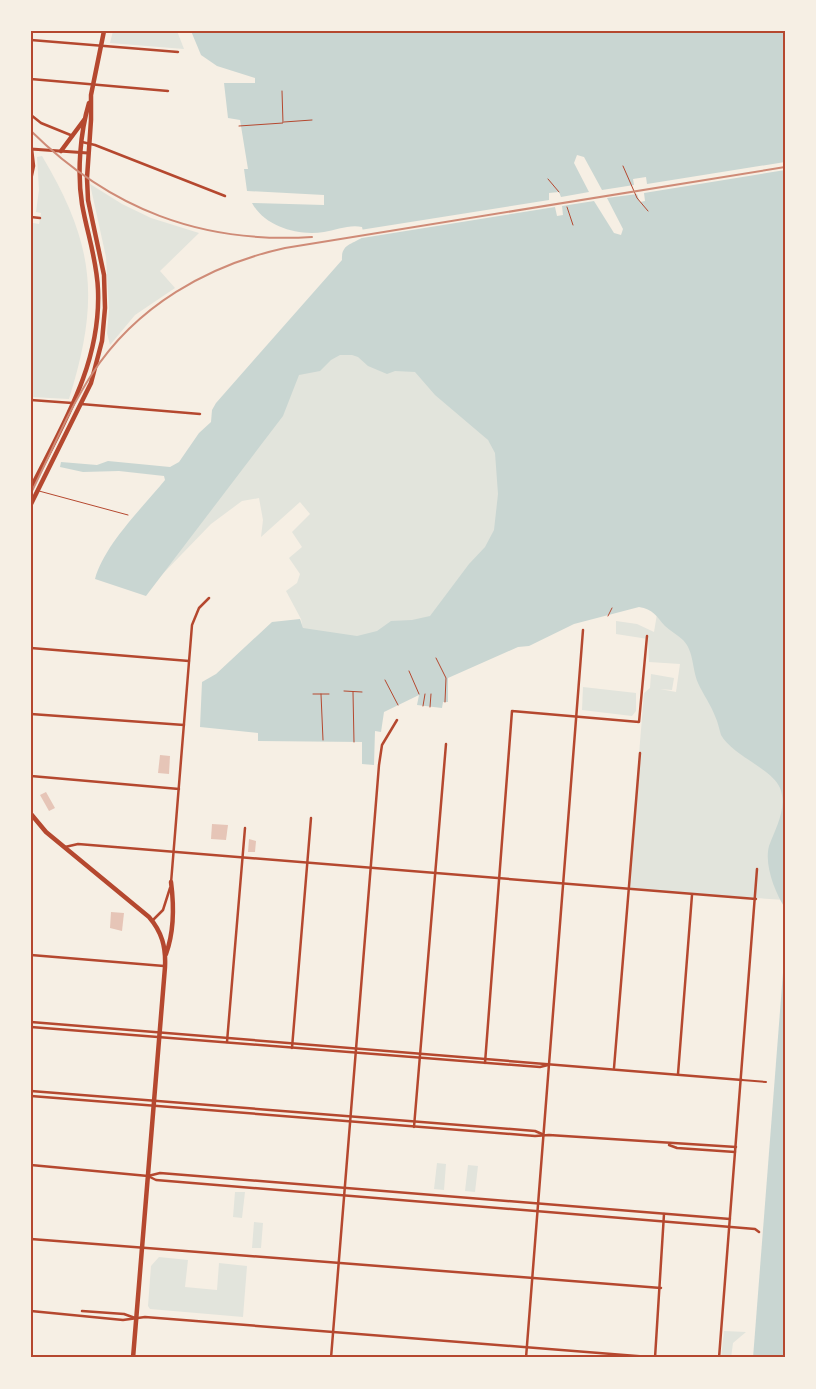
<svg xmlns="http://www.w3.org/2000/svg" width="816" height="1389" viewBox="0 0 816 1389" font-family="'Titillium Web',sans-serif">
	<rect width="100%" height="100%" fill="#f6efe4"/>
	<g fill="#e2e4dc">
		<path d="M 113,31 L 177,31 L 184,49 L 110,43 Z"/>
		<path d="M 42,156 C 95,245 100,300 69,399 L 31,397 L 31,227 L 33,223 L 39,224 L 41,213 L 36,212 L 39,190 L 37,157 Z"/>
		<path d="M 90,184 L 122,204 L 151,218 L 199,233 L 160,271 L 175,288 L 135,315 L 110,345 L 107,333 L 109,309 L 106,257 Z"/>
		<path d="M 331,348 L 408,362 L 453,401 L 498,451 L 502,496 L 496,533 L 447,610 L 373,639 L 303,630 L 301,619 L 286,591 L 297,583 L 300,574 L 289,558 L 302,547 L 292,532 L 310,514 L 300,502 L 261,537 L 263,520 L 259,498 L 242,501 L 211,524 L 151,586 L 293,372 Z"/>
		<path d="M 657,614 L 785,652 L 785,900 L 628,889 L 644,693 L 650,688 L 651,674 L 674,678 L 672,690 L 660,689 L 676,692 L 680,664 L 649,662 L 648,639 L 616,634 L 616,621 L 637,624 L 654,632 Z"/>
		<path d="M 583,687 L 636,693 L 636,711 L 632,716 L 582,710 Z"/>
		<path d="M 437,1163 L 446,1164 L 444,1190 L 434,1189 Z"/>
		<path d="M 468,1165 L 478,1166 L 475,1192 L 465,1191 Z"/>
		<path d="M 235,1192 L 245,1192 L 242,1218 L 233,1217 Z"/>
		<path d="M 254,1222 L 263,1223 L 261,1248 L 252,1248 Z"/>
		<path d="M 159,1257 L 188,1260 L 185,1287 L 217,1290 L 219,1263 L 247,1266 L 243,1317 L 150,1309 L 148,1306 L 151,1266 Z"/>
		<path d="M 724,1331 L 746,1332 L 733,1343 L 731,1358 L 721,1358 Z"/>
	</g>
	<g fill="#c9d6d2">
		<path d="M 191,31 L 785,31 L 785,908 C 775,892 764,865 769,846 C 775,829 788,808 780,788 C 772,769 732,755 721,735 C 719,729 718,722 715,716 C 711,705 703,694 698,683 C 692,669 694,651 683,640 C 678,635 670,631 665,626 C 656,616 653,609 639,607 L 574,624 L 529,646 L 518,647 L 448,678 L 448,702 L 443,702 L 442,708 L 417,705 L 419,695 L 384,712 L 381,732 L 375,731 L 374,765 L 362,764 L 362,742 L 258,741 L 258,733 L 200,727 L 202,682 L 216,674 L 272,622 L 300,619 L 303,628 L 357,636 L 377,631 L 391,621 L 412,620 L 430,616 L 469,564 L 485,547 L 494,530 L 498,494 L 495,453 L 488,440 L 435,395 L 415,372 L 395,371 L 387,374 L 368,366 L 358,357 L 352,355 L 340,355 L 331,360 L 320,371 L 299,375 L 283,416 L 146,596 L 95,579 C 104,545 143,507 165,480 L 164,476 L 119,471 L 83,472 L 60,467 L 61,462 L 97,465 L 108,461 L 170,467 L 179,462 L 199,433 L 211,422 L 212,410 L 216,403 L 342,260 C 341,243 353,245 364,236 L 362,227 C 350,224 336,230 324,232 C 298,236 265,227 252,203 L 324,205 L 324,195 L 247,191 L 244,169 L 248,169 L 240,120 L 228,118 L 224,83 L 255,83 L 255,78 L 217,66 L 201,55 Z"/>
		<path d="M 785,947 L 785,1358 L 753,1358 Z"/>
	</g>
	<path fill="#f6efe4" d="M 577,155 L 584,157 L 602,190 L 634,185 L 633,179 L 646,177 L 647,184 L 785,162 L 785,170 L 644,193 L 645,201 L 640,202 L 637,194 L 607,198 L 623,229 L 621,235 L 614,233 L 594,201 L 562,206 L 563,215 L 557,216 L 555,207 L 356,239 L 361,235 L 360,230 L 549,200 L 549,193 L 559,192 L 561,197 L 589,192 L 574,163 Z"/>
	<g fill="#e6c5b7">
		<path d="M 160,755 L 170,756 L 169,774 L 158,773 Z"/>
		<path d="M 46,792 L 55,808 L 49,811 L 40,795 Z"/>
		<path d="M 212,824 L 228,825 L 226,840 L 211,839 Z"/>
		<path d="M 249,839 L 256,841 L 255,852 L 248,852 Z"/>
		<path d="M 111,912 L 124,913 L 122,931 L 110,928 Z"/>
	</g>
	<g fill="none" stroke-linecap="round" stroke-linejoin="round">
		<g stroke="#b5482f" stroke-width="1">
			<path d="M 284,122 L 312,120"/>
			<path d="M 239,126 L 283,123 L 282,91"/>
			<path d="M 623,166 L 637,198 L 648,211"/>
			<path d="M 548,179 L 559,192"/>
			<path d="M 567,207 L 573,225"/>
			<path d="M 608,616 L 612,608"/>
			<path d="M 436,658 L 446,678 L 445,702"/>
			<path d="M 409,671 L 419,694"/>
			<path d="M 385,680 L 398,705"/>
			<path d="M 344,691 L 362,692"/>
			<path d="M 353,692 L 354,742"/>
			<path d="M 313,694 L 329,694"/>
			<path d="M 321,694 L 323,740"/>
			<path d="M 423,706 L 425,694"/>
			<path d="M 430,707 L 431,694"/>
		</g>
		<path stroke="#b5482f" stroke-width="1" d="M 39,491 L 128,515"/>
		<path stroke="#b5482f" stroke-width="2" d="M 742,1080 L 766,1082"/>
		<g stroke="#b5482f" stroke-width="2.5">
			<path d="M 31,40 L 178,52"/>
			<path d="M 31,79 L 168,91"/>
			<path d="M 31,115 L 41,123 L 73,136"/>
			<path d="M 82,142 L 95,145 L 225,196"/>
			<path d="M 31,180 L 34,166 L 32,149"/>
			<path d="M 31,217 L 40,218"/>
			<path d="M 31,400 L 72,403"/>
			<path d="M 81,404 L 200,414"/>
			<path d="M 31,648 L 189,661"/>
			<path d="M 31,714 L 184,725"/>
			<path d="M 31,776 L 179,789"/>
			<path d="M 65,847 L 78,844 L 756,899"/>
			<path d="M 171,883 L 192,625 L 199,608 L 209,598"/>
			<path d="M 152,921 L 163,910 L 170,888"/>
			<path d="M 31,955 L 164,966"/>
			<path d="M 31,1022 L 742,1080"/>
			<path d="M 31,1027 L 540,1067 L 548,1065"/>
			<path d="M 227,1042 L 245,828"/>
			<path d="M 292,1048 L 311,818"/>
			<path d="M 485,1063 L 512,711 L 639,722 L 647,636"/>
			<path d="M 614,1068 L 640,753"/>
			<path d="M 678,1074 L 692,895"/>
			<path d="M 31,1091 L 535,1131 L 542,1134"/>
			<path d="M 31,1096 L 535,1136 L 549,1135 L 736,1147"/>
			<path d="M 414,1127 L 446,744"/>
			<path d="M 669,1145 L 677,1148 L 735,1152"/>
			<path d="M 31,1165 L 148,1176 L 160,1173 L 730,1219"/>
			<path d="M 148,1176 L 156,1180 L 719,1226 L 755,1229 L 759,1232"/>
			<path d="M 31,1239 L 661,1288"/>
			<path d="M 31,1311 L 123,1320 L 145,1317 L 662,1358"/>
			<path d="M 82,1311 L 124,1314 L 135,1318"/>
			<path d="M 331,1358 L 379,765 L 382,745 L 397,720"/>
			<path d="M 526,1358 L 583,630"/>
			<path d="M 655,1358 L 664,1214"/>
			<path d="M 719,1358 L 757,869"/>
		</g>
		<path stroke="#b5482f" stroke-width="3" d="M 31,149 L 88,153"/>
		<g stroke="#b5482f" stroke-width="4.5">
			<path d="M 61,151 L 84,120"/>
			<path d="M 31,488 C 63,424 101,364 98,290 C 97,260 87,233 82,204 C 77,173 80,133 89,103"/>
			<path d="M 31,504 L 91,383 L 102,341 L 105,308 L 104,275 L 88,200 L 87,178 L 91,120 L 91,95 L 104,31"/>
			<path d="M 31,814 L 46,832 L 149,917 C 162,932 166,947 165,967 L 133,1358"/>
			<path d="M 166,954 C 174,932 174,905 171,882"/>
		</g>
		<g stroke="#cf8b77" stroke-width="2">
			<path d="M 31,131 C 110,209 201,244 312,237"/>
			<path d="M 31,493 C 51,453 68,411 92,374 C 136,306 208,265 285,248 L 785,167"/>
		</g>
	</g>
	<rect width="816" height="1389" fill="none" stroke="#f6efe4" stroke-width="65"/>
	<rect x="32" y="32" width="752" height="1324" fill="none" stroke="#b5482f" stroke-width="2"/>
</svg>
